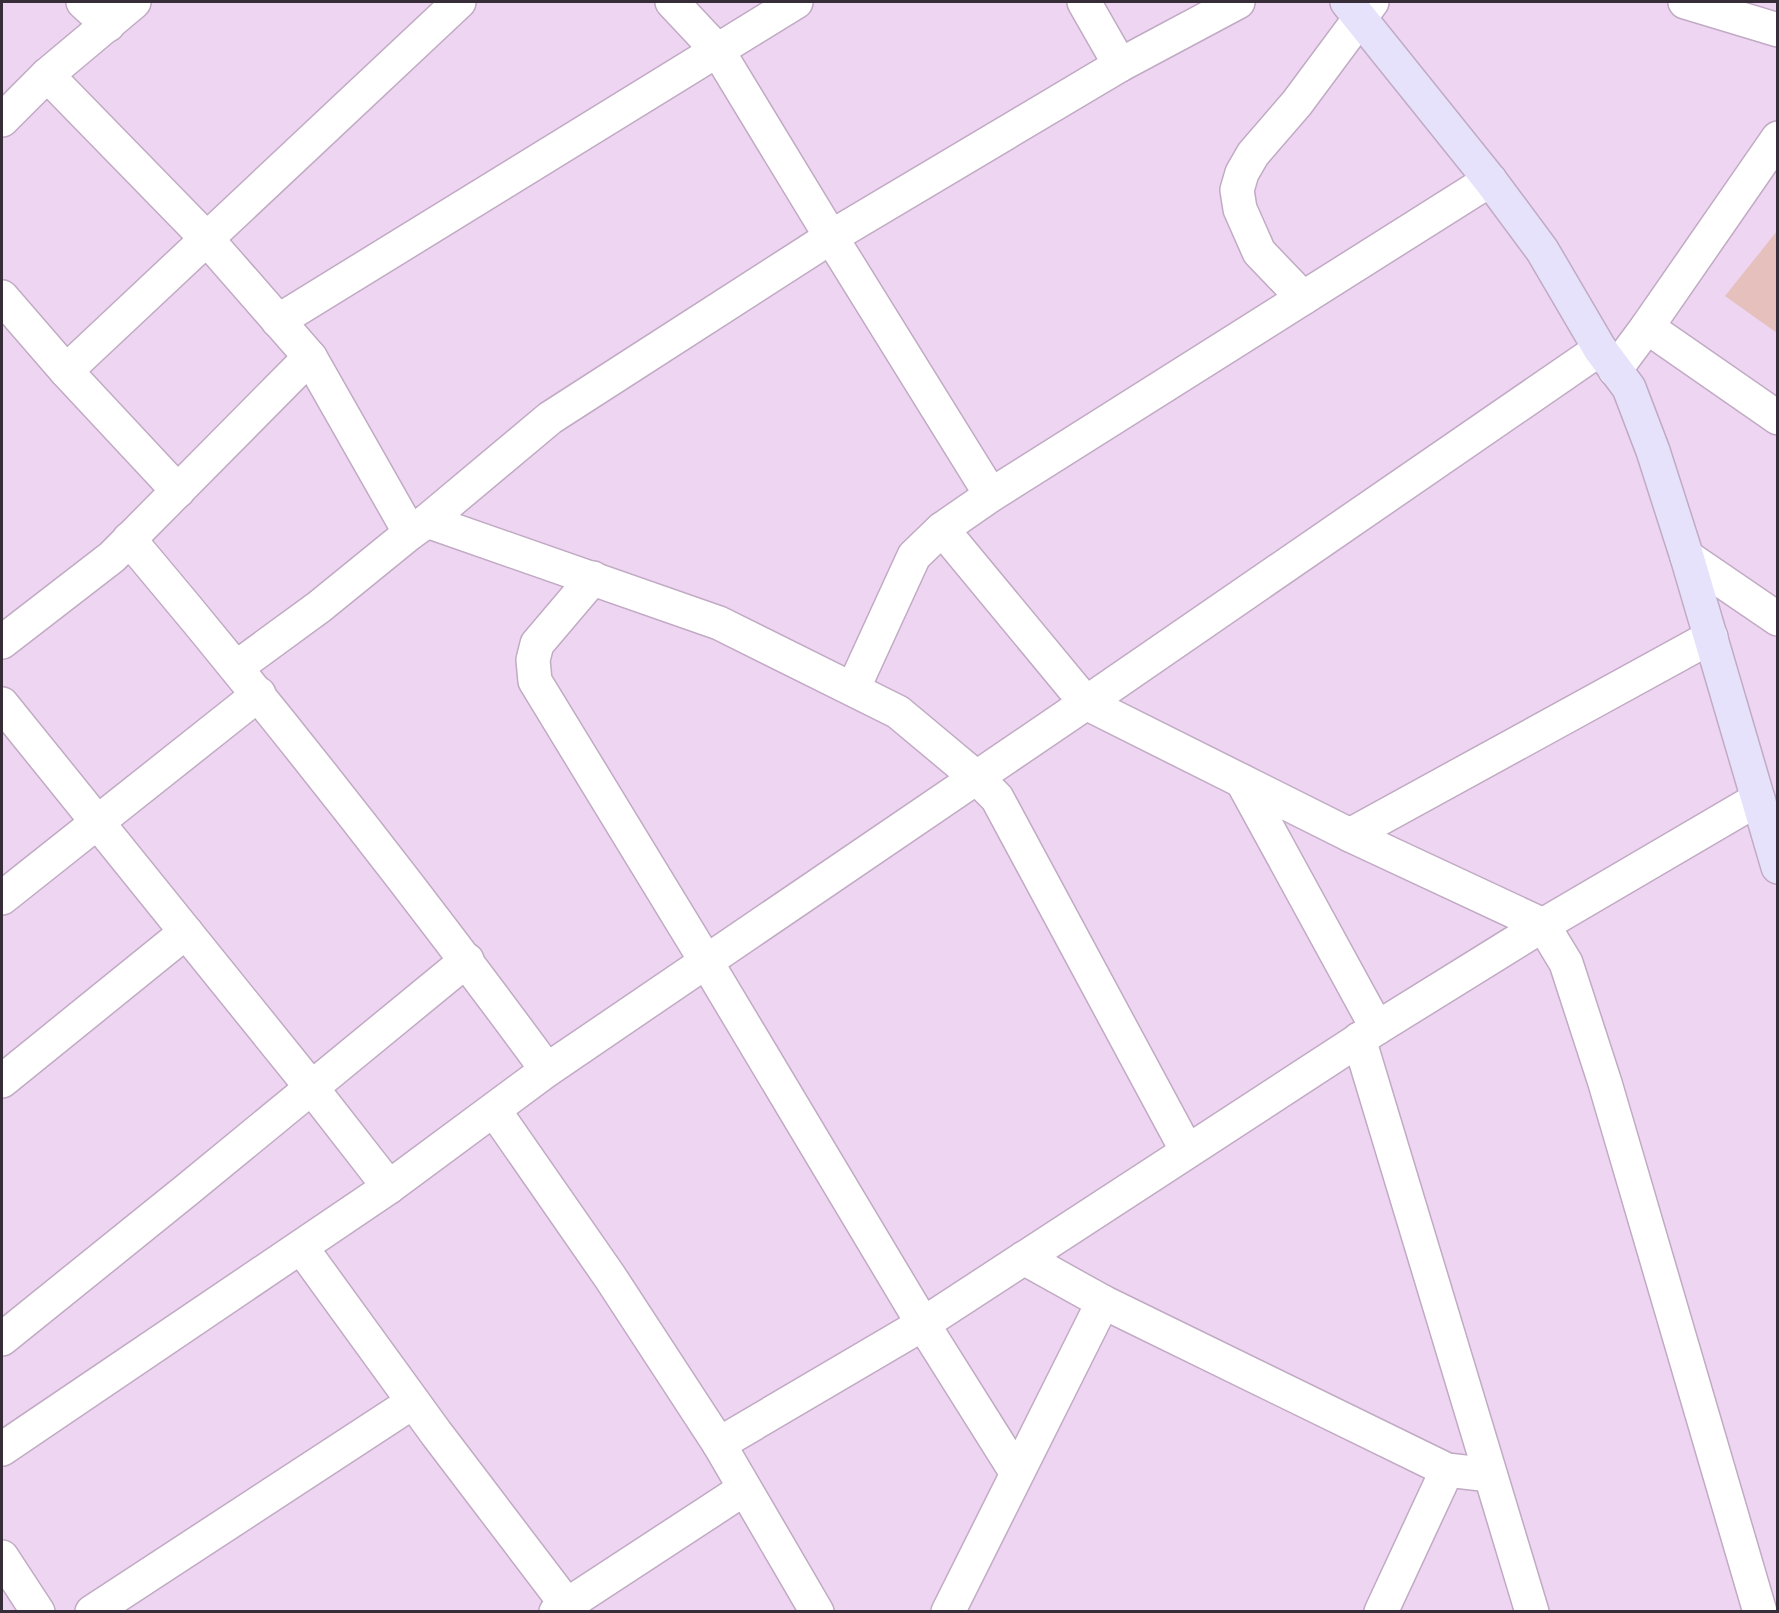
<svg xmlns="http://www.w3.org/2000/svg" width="1779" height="1613" viewBox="0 0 1779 1613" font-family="'Space Grotesk',sans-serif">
	<rect width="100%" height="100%" fill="#eed5f1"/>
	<path fill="#e5c0bd" d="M 1777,231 L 1777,333 L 1725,296 Z"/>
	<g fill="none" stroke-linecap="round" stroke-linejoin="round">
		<g stroke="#c1aac4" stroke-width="36">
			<g id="street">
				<path d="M 83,2 L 108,25"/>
				<path d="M 672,2 L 718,51 L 831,237 L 991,495"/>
				<path d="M 1084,2 L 1120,65"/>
				<path d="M 1685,2 L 1778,30"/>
				<path d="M 47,75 L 206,238 L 310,357 L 410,533"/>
				<path d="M 2,120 L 47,75 L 134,2"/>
				<path d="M 2,297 L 66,371 L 178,491"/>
				<path d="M 1303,298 L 1259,252 L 1240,209 L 1237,190 L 1242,173 L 1253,154 L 1297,103 L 1372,2"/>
				<path d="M 278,321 L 796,2"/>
				<path d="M 1647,327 L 1778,138"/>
				<path d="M 1615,370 L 1647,327 L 1778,418"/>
				<path d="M 66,371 L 459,2"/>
				<path d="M 427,521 L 719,623 L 898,712 L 977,778 L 997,798 L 1187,1151"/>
				<path d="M 942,529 L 1086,703 L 1350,835 L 1543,925 L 1566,963 L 1605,1083 L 1760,1612"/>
				<path d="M 129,539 C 275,712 414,889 547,1070"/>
				<path d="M 1687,557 L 1778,619"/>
				<path d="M 593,578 L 537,644 L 533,660 L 535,681 L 707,963 L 923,1324 L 1016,1472"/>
				<path d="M 2,642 L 112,557 L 310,357"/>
				<path d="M 237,667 L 319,607 L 410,533 L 427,521 L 550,418 L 831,237 L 1120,65 L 1238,2"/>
				<path d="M 853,689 L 914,556 L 942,529 L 991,495 L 1490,180"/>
				<path d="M 2,704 L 311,1087 L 389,1187"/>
				<path d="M 1242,781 L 1377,1028"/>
				<path d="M 1350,835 L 1711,637"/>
				<path d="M 2,898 L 259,694"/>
				<path d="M 1359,1039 L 1532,1612"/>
				<path d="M 2,1081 L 186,932"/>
				<path d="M 494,1110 L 610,1277 L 719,1444 L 817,1612"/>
				<path d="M 301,1247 L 436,1433 L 566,1604"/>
				<path d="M 1103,1302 L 1447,1470 L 1490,1475"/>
				<path d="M 2,1339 L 188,1189 L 467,960"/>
				<path d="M 719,1444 L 923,1324 L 1377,1028 L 1543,925 L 1758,799"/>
				<path d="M 2,1449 L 389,1187 L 547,1070 L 1086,703 L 1600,349"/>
				<path d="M 2,1557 L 38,1612"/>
				<path d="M 92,1612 L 413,1402"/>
				<path d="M 556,1612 L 744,1489"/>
				<path d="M 948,1612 L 1103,1302 L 1024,1258"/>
				<path d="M 1381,1612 L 1447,1470"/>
			</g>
		</g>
		<g stroke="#c1aac4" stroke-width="36">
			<path id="secondary" d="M 1347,2 L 1490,180 L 1542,250 L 1600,349 L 1629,388 L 1653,451 L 1687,557 L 1778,867"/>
		</g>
		<use href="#street" stroke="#fff" stroke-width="33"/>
		<use href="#secondary" stroke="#e7e2fc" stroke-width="33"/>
	</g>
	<rect width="1779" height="1613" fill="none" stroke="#372d38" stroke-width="6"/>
</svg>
